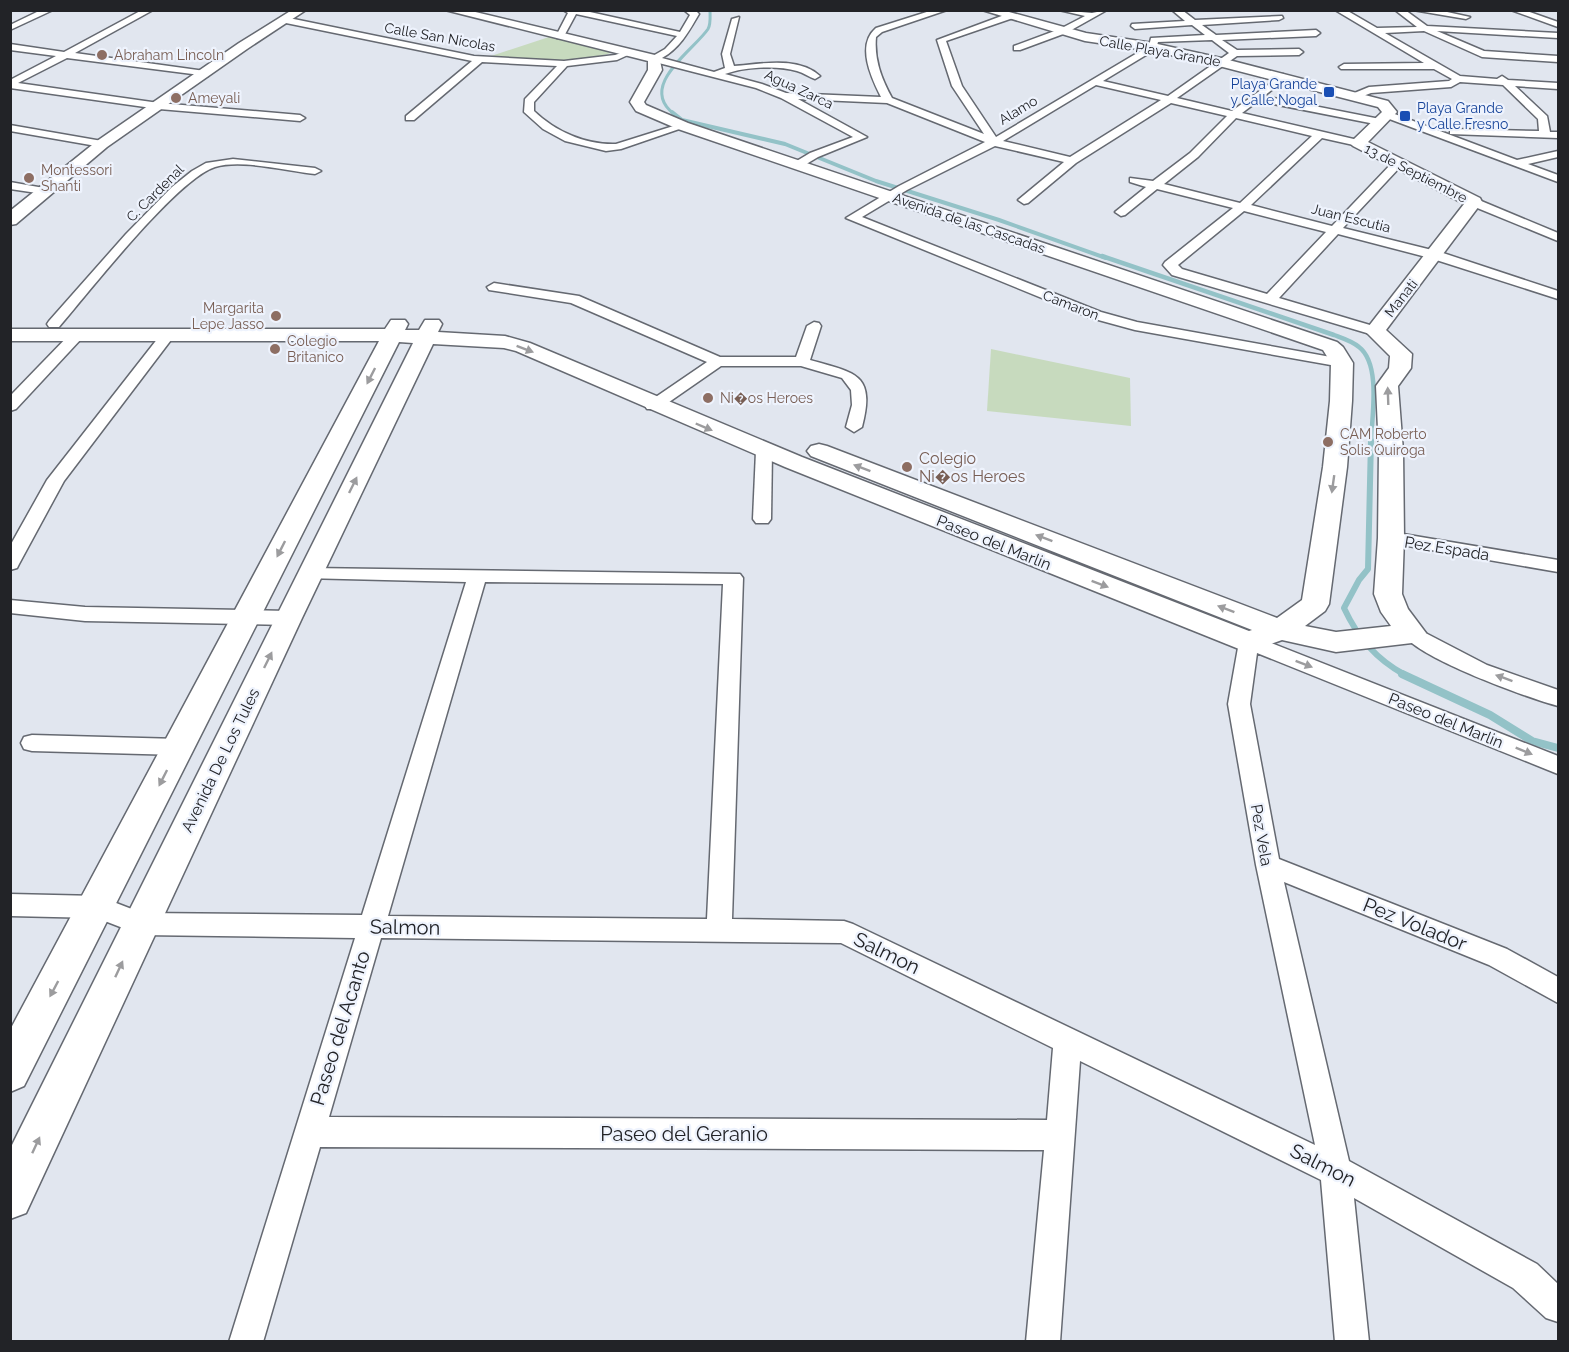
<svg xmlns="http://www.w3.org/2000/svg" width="1569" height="1352" viewBox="0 0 1569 1352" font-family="Raleway,sans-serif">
	<rect width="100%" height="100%" fill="#e1e6ef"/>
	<g fill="#c7dabe">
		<path d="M 549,37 L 615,52 C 573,64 529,60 485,58 Z"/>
		<path d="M 991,349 L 1130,378 L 1131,426 L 987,411 Z"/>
	</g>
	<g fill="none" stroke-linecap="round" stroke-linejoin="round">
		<path stroke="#93c2c7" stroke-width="3" d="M 674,114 C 637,86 694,50 708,29 C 711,24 710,16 710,10"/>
		<path stroke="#93c2c7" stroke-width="4" d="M 672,112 L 682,120 L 785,144 L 876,181 L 999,220 L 1106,258"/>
		<path stroke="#93c2c7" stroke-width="4.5" d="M 1102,256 L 1334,335 C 1342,338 1352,341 1359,347 C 1381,364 1372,416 1371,441"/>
		<path stroke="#93c2c7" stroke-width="6" d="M 1371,440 L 1368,569 L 1359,580 L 1344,608 C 1358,638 1376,659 1405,675"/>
		<path stroke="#93c2c7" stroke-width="8" d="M 1402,674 L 1490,715 L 1532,741 L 1558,748"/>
		<g stroke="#656971" stroke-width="3">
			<g id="street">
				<path d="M 41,10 L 53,10 L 10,30 L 10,25 Z"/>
				<path d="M 142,10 L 153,10 L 75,53 L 205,71 L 208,72 L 208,76 L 67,58 L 18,83 L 159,103 L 300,115 L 305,118 L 300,121 L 159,109 L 10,88 L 10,80 L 56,56 L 10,50 L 10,44 L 64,52 Z"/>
				<path d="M 563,10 L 581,10 L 680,32 L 690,15 L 684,10 L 695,10 L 699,14 C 689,31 680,48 662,58 L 714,72 L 725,68 L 722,54 L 732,19 L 739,17 L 730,54 L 734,66 C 761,64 798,56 820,76 L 815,79 C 809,77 804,73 797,71 C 777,65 744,67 725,74 L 762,84 L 786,93 L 881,97 C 871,77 856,45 876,28 L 933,10 L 947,10 L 882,32 L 876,37 C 874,59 881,78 892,98 L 984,134 L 952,86 L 937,40 L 1007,14 L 1013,14 L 1013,18 L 946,41 L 962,86 L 996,137 L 1149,46 L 1151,38 L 1205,35 L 1192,25 L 1135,29 L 1131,26 L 1132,24 L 1185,21 L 1172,10 L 1182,10 L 1195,20 L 1282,16 L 1283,18 L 1279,20 L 1202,25 L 1216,35 L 1316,30 L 1320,33 L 1316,36 L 1222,40 L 1237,50 L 1299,49 L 1303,52 L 1299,55 L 1237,56 L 1177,98 L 1232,111 L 1283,74 L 1288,77 L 1286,79 L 1264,96 L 1380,119 L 1385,122 L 1380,125 L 1258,101 L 1242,113 L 1358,140 L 1363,143 L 1358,146 L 1322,138 L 1251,205 L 1332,226 L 1393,162 L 1401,162 L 1401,166 L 1343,228 L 1440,252 L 1558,291 L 1558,299 L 1430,258 L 1338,234 L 1279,298 L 1380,328 L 1382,331 L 1380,334 L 1370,334 L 1172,275 L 1163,265 L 1165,262 L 1233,208 L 1157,189 L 1125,215 L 1121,216 L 1115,212 L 1146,187 L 1130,182 L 1130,178 L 1153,181 L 1190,153 L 1227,116 L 1171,103 L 1076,163 L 1028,203 L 1024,204 L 1018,200 L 1064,162 L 995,146 L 907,190 L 862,217 L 1101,312 L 1137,322 L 1342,359 L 1349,363 L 1342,367 L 1135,330 L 1091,318 L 846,218 L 899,186 L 985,142 L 887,103 L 798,99 L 867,137 L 818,157 L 803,166 L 795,166 L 795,162 L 810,153 L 853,137 L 781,98 L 756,88 L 651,61 L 651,57 L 665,49 L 677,36 L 576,14 L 563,38 L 557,38 L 556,36 L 568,13 ZM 1212,40 L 1229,53 L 1168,96 L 1103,81 L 1156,49 L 1158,42 ZM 1096,85 L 1161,100 L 1070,157 L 1003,141 ZM 1236,118 L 1312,136 L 1240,203 L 1164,184 L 1198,157 ZM 1244,211 L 1326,232 L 1267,294 L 1182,269 L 1178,265 Z"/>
				<path d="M 1059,10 L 1092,13 L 1107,10 L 1066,33 L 1020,50 L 1014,50 L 1014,46 L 1060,29 L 1085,16 Z"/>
				<path d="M 1335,10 L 1346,10 L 1377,28 L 1417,27 L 1395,10 L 1405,10 L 1427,26 L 1558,33 L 1558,38 L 1437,31 L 1484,51 L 1558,56 L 1558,62 L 1482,57 L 1424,31 L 1385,33 L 1460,76 L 1497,79 L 1502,76 L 1508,80 L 1558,83 L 1558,89 L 1515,86 L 1547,116 L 1550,132 L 1558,132 L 1558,138 L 1450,134 L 1450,130 L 1454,129 L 1539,131 L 1538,119 L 1503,85 L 1460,82 L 1451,87 L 1371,93 L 1358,98 L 1352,98 L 1352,94 L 1369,87 L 1449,81 L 1452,79 L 1434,69 L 1341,69 L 1339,67 L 1344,64 L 1424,63 Z"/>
				<path d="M 1413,10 L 1438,10 L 1470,17 L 1466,19 Z"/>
				<path d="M 1511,10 L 1524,10 L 1558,22 L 1558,27 Z"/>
				<path d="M 284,17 L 474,56 L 564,61 L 615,55 L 630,50 L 630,54 L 617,60 L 567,66 L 534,102 L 534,111 C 556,132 586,145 616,144 L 683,123 L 688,126 L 621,149 L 606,151 L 565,141 L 543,129 L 524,112 L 525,99 L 557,66 L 482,62 L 414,120 L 406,120 L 406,116 L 472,61 L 281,22 L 281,18 Z"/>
				<path d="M 1384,113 L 1392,113 L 1517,160 L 1558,151 L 1558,157 L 1528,164 L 1558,175 L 1558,182 L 1384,117 Z"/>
				<path d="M 10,125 L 102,141 L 107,144 L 102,147 L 10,131 Z"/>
				<path d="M 233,159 L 315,168 L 321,171 L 315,174 C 287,171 242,159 215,167 C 177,179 89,292 59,327 L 49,327 L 47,324 L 49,321 L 126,234 L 172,187 L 192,171 L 206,163 Z"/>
				<path d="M 10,182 L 44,188 L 50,191 L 44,194 L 10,189 Z"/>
				<path d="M 1474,198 L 1558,233 L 1558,241 L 1470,205 L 1470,199 Z"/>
				<path d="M 494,283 L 579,296 L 720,357 L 796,357 L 807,326 L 814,322 L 819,323 L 821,326 L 810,360 C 855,373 876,373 862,427 L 854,432 L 846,427 L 852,405 L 851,390 L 842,378 L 801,366 L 721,366 L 659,409 L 647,409 L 645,406 L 647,403 L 707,362 L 571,303 L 489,290 L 487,287 Z"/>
				<path d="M 77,331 L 84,335 L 82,338 L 16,409 L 10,411 L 10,396 L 72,332 Z"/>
				<path d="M 167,332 L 174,336 L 64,481 L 19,564 L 17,568 L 10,570 L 10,546 L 47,480 L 162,333 Z"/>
				<path d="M 764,446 L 772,451 L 771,519 L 768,523 L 756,523 L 753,519 L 756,451 Z"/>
				<path d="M 1391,532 L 1558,560 L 1558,572 L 1385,542 L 1382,538 L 1385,534 Z"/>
				<path d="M 310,568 L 740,574 L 743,578 L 732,919 L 844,921 L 853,924 L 1315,1145 L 1256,865 L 1228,704 L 1239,642 L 1242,637 L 1249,635 L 1256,637 L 1558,756 L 1558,774 L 1257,653 L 1250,704 L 1279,859 L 1507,949 L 1558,977 L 1558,1003 L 1489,965 L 1284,882 L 1349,1161 L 1537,1264 L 1558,1284 L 1558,1322 L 1546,1318 L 1513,1288 L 1354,1198 L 1369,1342 L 1335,1342 L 1321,1180 L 1080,1061 L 1060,1342 L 1026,1342 L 1044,1150 L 320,1147 L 263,1342 L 229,1342 L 355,938 L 141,935 L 97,918 L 10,916 L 10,894 L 98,896 L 142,913 L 362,915 L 466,582 L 303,578 L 300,574 L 303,570 ZM 485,582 L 723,584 L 707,919 L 388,916 ZM 381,938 L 841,943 L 1053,1048 L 1047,1120 L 329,1117 Z"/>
				<path d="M 10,600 L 85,607 L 288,611 L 295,613 L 298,618 L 295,623 L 288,625 L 85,621 L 10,613 Z"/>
				<path d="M 1412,626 L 1487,665 L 1558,690 L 1558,706 C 1528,698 1417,658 1402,633 L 1405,628 Z"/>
				<path d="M 32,735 L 179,739 L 187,741 L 190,747 L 187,753 L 179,755 L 32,751 L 24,749 L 21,743 L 24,737 Z"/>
			</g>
		</g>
		<g stroke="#656971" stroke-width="3">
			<g id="secondary">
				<path d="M 292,10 L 306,10 L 247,49 L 107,147 L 16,224 L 10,225 L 10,211 L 97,141 L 239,43 Z"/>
				<path d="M 445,10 L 467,10 L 659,56 L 662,70 L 644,102 L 646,105 L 688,123 L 1337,342 L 1343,347 L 1353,363 L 1352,401 L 1347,467 L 1329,604 L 1325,611 L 1305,626 L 1336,632 L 1391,626 L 1381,612 L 1374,594 L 1378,538 L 1379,451 L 1376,386 L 1389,368 L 1390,356 L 1365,331 L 1464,204 L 1353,146 L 1350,143 L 1353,140 L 1382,112 L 1378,107 L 1219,66 L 1153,51 L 1085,41 L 982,10 L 1002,10 L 1086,33 L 1153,43 L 1221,58 L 1388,101 L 1397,112 L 1368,142 L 1480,198 L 1482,202 L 1386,330 L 1412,354 L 1411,368 L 1398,386 L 1403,451 L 1404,538 L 1402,594 L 1408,609 L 1426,633 L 1422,640 L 1412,643 L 1336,652 L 1282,640 L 1249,652 L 1239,649 L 785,467 L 516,351 L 504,348 L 433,344 L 302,618 L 26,1213 L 10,1219 L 10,1149 L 413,343 L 399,342 L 24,1086 L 10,1092 L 10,1030 L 379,341 L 10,341 L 10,329 L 385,329 L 391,320 L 405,320 L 408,324 L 405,330 L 419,330 L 425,320 L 439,320 L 442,324 L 438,332 L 505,336 L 530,343 L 802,457 L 1249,631 L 1252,630 L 811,456 L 807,451 L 811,446 L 819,444 L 827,446 L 1277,618 L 1302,600 L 1323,467 L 1330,401 L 1331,363 L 1323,350 L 678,129 L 636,111 L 630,102 L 648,70 L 648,61 Z"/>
			</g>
		</g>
		<use href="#street" fill="#fff" fill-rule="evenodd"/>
		<use href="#secondary" fill="#fff" fill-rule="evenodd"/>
	</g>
	<defs><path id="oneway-solid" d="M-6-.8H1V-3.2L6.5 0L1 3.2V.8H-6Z" transform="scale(1.5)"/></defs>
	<g fill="#9c9c9e">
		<use href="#oneway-solid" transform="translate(525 349) rotate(21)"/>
		<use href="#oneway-solid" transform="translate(371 376) rotate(117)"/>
		<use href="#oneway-solid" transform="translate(1388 396) rotate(-92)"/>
		<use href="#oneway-solid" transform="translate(704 427) rotate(23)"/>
		<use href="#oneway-solid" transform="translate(862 468) rotate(-159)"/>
		<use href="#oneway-solid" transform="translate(1333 484) rotate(98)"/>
		<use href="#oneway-solid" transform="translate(353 485) rotate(-64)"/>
		<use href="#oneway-solid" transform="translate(1044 538) rotate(-159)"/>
		<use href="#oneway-solid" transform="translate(281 549) rotate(117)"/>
		<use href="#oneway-solid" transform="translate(1100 584) rotate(21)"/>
		<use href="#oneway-solid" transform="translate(1226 609) rotate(-159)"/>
		<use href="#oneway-solid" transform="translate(268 660) rotate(-64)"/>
		<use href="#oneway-solid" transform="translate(1304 664) rotate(21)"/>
		<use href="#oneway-solid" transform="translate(1504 678) rotate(-160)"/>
		<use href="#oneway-solid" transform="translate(1524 751) rotate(22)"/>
		<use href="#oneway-solid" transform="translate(163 778) rotate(117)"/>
		<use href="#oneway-solid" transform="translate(119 969) rotate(-65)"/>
		<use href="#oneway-solid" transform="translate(54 989) rotate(118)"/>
		<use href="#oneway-solid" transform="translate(36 1145) rotate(-65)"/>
	</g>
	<g fill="#8d6e63" stroke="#eef3fd" stroke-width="2">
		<circle cx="102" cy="55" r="6"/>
		<circle cx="176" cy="98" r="6"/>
		<circle cx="29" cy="178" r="6"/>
		<circle cx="276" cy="316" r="6"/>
		<circle cx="275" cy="349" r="6"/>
		<circle cx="708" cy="398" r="6"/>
		<circle cx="1328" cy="442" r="6"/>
		<circle cx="907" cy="467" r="6"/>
	</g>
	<g fill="#1a4fb4" stroke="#eef3fd" stroke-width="2">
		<rect x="1323" y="86" width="12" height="12" rx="3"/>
		<rect x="1399" y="110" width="12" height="12" rx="3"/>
	</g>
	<g text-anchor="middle" stroke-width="4.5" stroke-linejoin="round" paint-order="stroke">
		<g font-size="14" fill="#222327" stroke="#eef3fd">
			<text transform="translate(440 37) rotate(10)" y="5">Calle San Nicolas</text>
			<text transform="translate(1160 51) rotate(10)" y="5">Calle Playa Grande</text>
			<text transform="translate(799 89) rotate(25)" y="5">Agua Zarca</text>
			<text transform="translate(1018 110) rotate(-31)" y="5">Alamo</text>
			<text transform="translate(1416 173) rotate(27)" y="5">13 de Septiembre</text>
			<text transform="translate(155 193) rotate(-45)" y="5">C. Cardenal</text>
			<text transform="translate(1351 218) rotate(14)" y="5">Juan Escutia</text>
			<text transform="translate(969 223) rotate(19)" y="5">Avenida de las Cascadas</text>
			<text transform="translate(1401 298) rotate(-52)" y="5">Manati</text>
			<text transform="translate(1071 305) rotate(21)" y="5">Camaron</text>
		</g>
		<g font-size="14" fill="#785e54" stroke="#eef3fd" text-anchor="start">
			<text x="114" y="60">Abraham Lincoln</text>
			<text x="188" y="103">Ameyali</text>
			<text x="41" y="175">Montessori<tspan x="41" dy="16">Shanti</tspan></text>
			<text x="264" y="313" text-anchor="end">Margarita<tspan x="264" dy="16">Lepe Jasso</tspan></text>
			<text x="287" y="346">Colegio<tspan x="287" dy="16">Britanico</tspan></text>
			<text x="720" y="403">Ni�os Heroes</text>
			<text x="1340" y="439">CAM Roberto<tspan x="1340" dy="16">Solis Quiroga</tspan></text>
		</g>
		<g font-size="14" fill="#164399" stroke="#eef3fd" text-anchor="end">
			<text x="1317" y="89">Playa Grande<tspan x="1317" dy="16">y Calle Nogal</tspan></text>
			<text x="1417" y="113" text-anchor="start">Playa Grande<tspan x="1417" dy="16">y Calle Fresno</tspan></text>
		</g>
		<g font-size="16" fill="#785e54" stroke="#eef3fd" text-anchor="start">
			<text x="919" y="464">Colegio<tspan x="919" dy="18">Ni�os Heroes</tspan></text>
		</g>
		<g font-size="16" fill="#222327" stroke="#eef3fd">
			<text transform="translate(994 542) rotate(22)" y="6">Paseo del Marlin</text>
			<text transform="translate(1447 548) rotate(9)" y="6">Pez Espada</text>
			<text transform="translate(1446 720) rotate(22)" y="6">Paseo del Marlin</text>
			<text transform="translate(220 760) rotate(-64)" y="6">Avenida De Los Tules</text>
			<text transform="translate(1262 835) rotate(80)" y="6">Pez Vela</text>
		</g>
		<g font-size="20" fill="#222327" stroke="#eef3fd">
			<text transform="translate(1415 924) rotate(22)" y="7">Pez Volador</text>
			<text transform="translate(405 927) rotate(1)" y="7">Salmon</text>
			<text transform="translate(887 953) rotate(26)" y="7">Salmon</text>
			<text transform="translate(340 1028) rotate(-73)" y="7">Paseo del Acanto</text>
			<text x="684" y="1141">Paseo del Geranio</text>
			<text transform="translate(1323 1165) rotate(27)" y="7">Salmon</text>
		</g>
	</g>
	<rect width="1569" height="1352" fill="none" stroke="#222327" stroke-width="24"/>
</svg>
